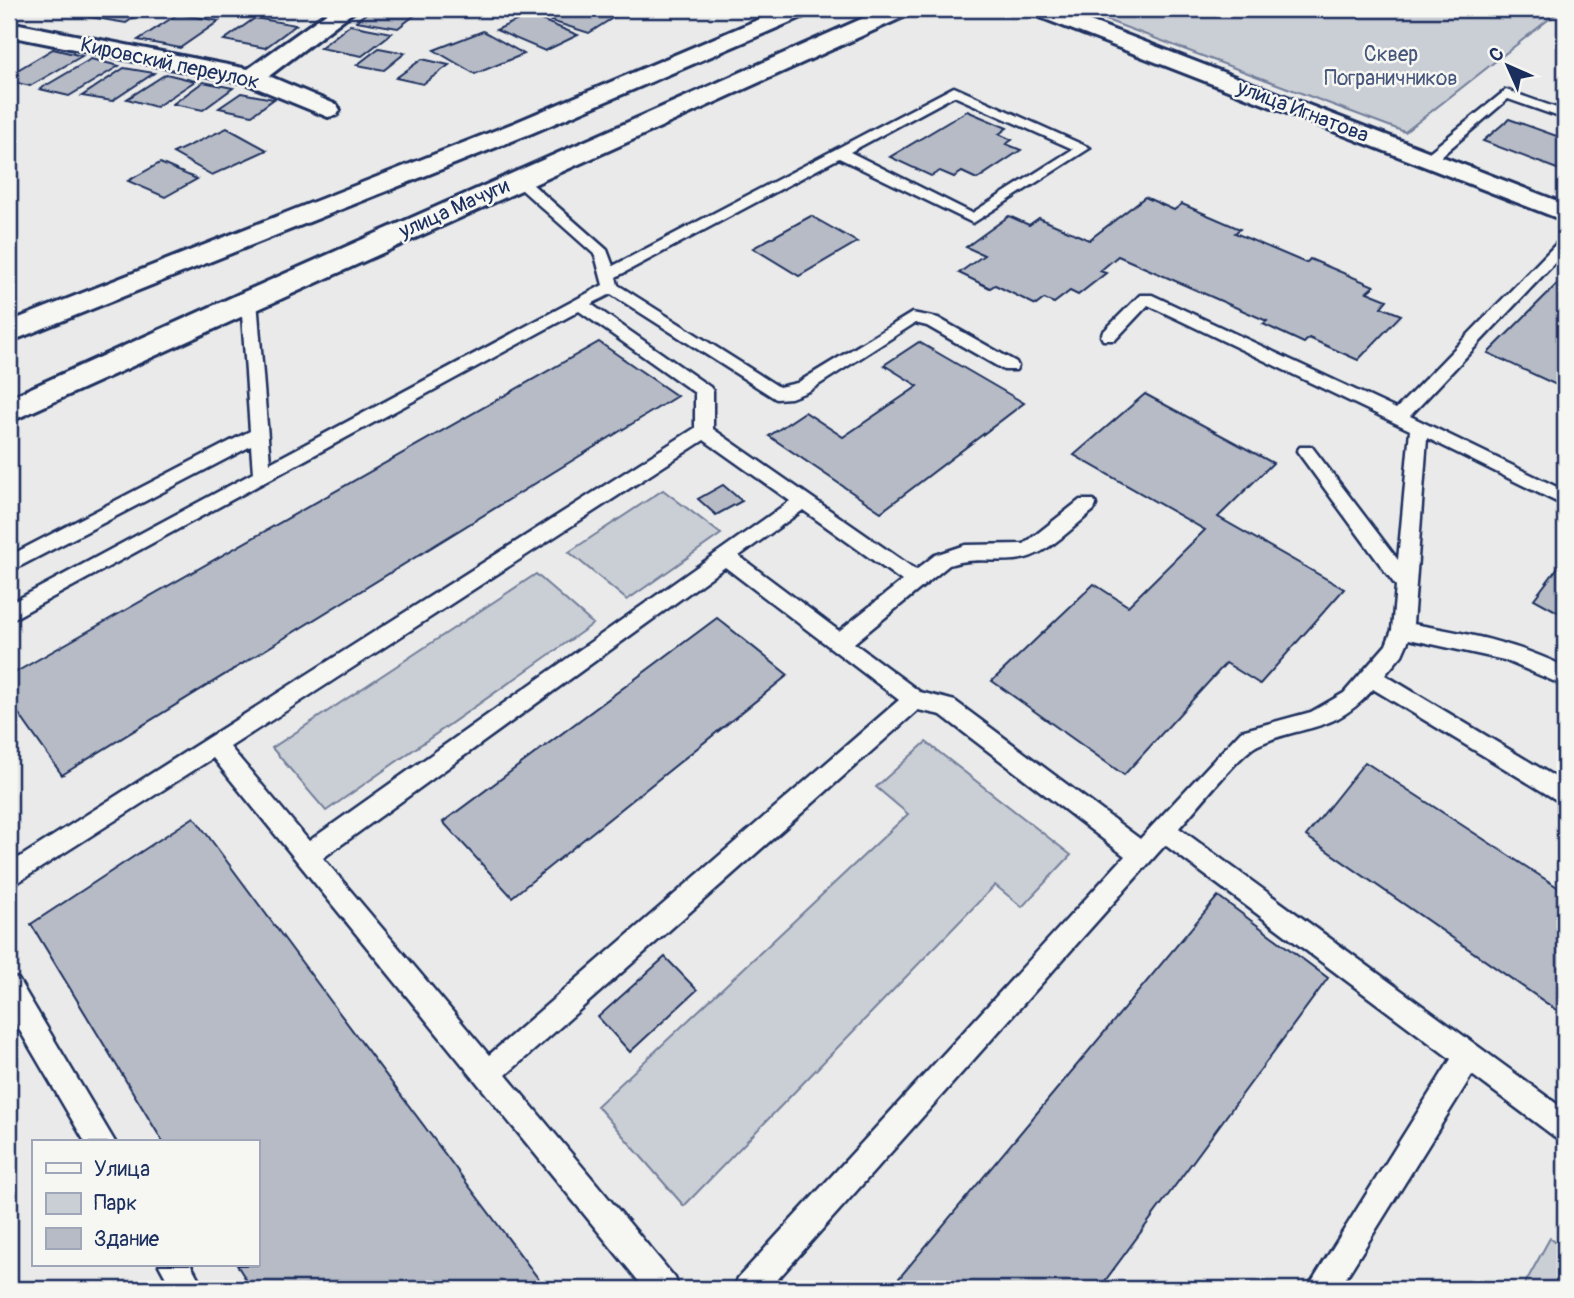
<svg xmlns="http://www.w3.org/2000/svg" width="1574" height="1298" viewBox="0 0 1574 1298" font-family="Pangolin,sans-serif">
	<rect width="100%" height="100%" fill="#e9eae9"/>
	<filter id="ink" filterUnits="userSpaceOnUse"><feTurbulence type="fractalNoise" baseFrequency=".0143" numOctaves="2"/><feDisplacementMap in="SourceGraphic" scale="14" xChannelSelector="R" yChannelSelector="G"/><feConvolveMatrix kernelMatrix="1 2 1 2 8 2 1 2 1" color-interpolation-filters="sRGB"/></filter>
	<g filter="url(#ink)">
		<g fill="#caced5" stroke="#727e9a" stroke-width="2">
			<path d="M 1077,9 L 1562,9 L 1405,132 Z"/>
			<path d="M 663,490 L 721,534 L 627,600 L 569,552 Z"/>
			<path d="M 536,574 L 593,624 L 326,811 L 272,748 Z"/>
			<path d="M 926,742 L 1071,855 L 1022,907 L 995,885 L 684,1206 L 597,1106 L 908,814 L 876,787 Z"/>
			<path d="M 1550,1238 L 1565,1250 L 1565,1289 L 1522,1289 Z"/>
		</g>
		<g fill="#b6bbc6" stroke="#1b2f5e" stroke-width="2">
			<path d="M 102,9 L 146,9 L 126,23 L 90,17 Z"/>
			<path d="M 372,9 L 423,9 L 398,28 L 356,21 Z"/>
			<path d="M 572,9 L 604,9 L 625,10 L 589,33 L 551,21 Z"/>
			<path d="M 178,14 L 219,21 L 180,48 L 138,40 Z"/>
			<path d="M 529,15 L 578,35 L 545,51 L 496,30 Z"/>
			<path d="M 255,18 L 296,25 L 265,48 L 224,40 Z"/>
			<path d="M 350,25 L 392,33 L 362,56 L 320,48 Z"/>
			<path d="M 483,31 L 524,54 L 475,74 L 434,50 Z"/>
			<path d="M 379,48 L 405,53 L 384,70 L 357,65 Z"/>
			<path d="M 53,49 L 82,56 L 30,86 L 9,81 L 9,75 Z"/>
			<path d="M 91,59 L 119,66 L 69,96 L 40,89 Z"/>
			<path d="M 422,59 L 449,65 L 423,84 L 396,78 Z"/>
			<path d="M 124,68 L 154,73 L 112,101 L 82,96 Z"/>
			<path d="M 166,74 L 195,81 L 156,107 L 127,99 Z"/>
			<path d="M 203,82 L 233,88 L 203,110 L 173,104 Z"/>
			<path d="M 241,93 L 274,99 L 252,115 L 219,108 Z"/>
			<path d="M 967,111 L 1007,128 L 999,134 L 1012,140 L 1006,144 L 1021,150 L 977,179 L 962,172 L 954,177 L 940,171 L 931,176 L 890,157 Z"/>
			<path d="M 1509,119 L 1565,139 L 1565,172 L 1483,141 Z"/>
			<path d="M 227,128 L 267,150 L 212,175 L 173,153 Z"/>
			<path d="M 160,163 L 197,179 L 165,197 L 128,181 Z"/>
			<path d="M 1145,197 L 1174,210 L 1182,204 L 1240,229 L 1235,233 L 1306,263 L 1310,259 L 1374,286 L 1367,292 L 1387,300 L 1381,307 L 1401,315 L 1358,360 L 1309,338 L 1304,343 L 1263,324 L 1267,321 L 1118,256 L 1100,271 L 1106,273 L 1078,295 L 1070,291 L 1054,303 L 1044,299 L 1036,305 L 995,285 L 990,288 L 959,273 L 984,255 L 966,247 L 1009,216 L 1029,225 L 1039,218 L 1089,240 Z"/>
			<path d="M 811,216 L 857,242 L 799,276 L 753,248 Z"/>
			<path d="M 1557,284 L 1565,287 L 1565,389 L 1488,353 Z"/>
			<path d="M 599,342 L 677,396 L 62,775 L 9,700 L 9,676 Z"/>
			<path d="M 919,342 L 1024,403 L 881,512 L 769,436 L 805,412 L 843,437 L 918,386 L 884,365 Z"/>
			<path d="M 1145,394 L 1273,463 L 1218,517 L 1344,589 L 1260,684 L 1226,663 L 1124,775 L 992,681 L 1094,584 L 1128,606 L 1205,530 L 1074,455 Z"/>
			<path d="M 723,485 L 742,501 L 716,515 L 698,499 Z"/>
			<path d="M 1565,558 L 1565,616 L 1534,599 Z"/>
			<path d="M 717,618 L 788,675 L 512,897 L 443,822 Z"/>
			<path d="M 1365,762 L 1565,892 L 1565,1016 L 1306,836 Z"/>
			<path d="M 194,817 L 335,1007 L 546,1289 L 252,1289 L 237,1265 L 257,1265 L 257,1142 L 163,1142 L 31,924 Z"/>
			<path d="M 1218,896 L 1328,978 L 1099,1289 L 890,1289 Z"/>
			<path d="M 665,957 L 697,990 L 630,1052 L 598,1017 Z"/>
		</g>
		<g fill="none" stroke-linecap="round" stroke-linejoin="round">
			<g stroke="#1b2f5e" stroke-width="5">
				<g id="service">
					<path d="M 954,87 L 1090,148 L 973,223 L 839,158 L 616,277 L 618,285 L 779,387 L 797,383 L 912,313 L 938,318 L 1016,362 L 1018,366 L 1016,370 L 1004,370 L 927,326 L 915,323 L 809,391 L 791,398 L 776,399 L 611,294 L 591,304 L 710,387 L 713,391 L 713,429 L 916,570 L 935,555 L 965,545 L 1024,544 L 1080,500 L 1094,500 L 1096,505 L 1094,510 C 1071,528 1045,558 1015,560 C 992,562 972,557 949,565 L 854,643 L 920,692 L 955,701 L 1140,839 L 1241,731 L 1311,712 L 1344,693 L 1386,645 L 1392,630 L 1396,586 L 1297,451 L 1300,447 L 1312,447 L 1398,560 L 1410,430 L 1148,305 L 1115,340 L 1103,340 L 1101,336 L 1103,332 L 1140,295 L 1152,295 L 1396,409 L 1560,240 L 1565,239 L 1565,252 L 1410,416 L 1565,491 L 1565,506 L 1427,438 L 1413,624 C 1465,633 1517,643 1565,667 L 1565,686 L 1504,660 L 1409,639 L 1402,655 L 1385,675 L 1565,783 L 1565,805 L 1373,689 C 1335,734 1303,724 1258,745 C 1240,753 1195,811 1179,828 L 1565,1110 L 1565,1141 L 1555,1137 L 1472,1075 L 1339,1289 L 1307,1289 L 1451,1059 L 1165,845 L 769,1289 L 734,1289 L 738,1278 L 1125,856 L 941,715 L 918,710 L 506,1075 L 675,1278 L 679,1289 L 645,1289 L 213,758 L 9,888 L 9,864 L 695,428 L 695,393 L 579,311 L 9,621 L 9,604 L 253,473 L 251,446 L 9,572 L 9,556 L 250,431 L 241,300 L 243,297 L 249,295 L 257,300 L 270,463 L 603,285 L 595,255 L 513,182 L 513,176 L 523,176 L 607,250 L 613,266 ZM 954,96 L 1073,149 L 972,213 L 850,152 ZM 704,440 L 790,501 L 309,841 L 230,747 ZM 803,510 L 902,581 L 839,631 L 739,556 ZM 725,567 L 899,700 L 489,1055 L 323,858 Z"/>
					<path d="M 1506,90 L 1565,111 L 1565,119 L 1508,99 L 1433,163 L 1423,163 L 1423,157 Z"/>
					<path d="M 9,976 L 18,979 L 115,1142 L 85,1142 L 9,1012 Z"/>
					<path d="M 159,1265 L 191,1265 L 204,1289 L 172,1289 Z"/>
				</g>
			</g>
			<g stroke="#1b2f5e" stroke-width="6">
				<path id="minor" d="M 332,9 L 357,9 L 269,76 L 337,105 L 340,110 L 337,115 L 328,117 L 245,83 L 9,36 L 9,22 L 248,69 Z"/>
			</g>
			<g stroke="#1b2f5e" stroke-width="6">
				<path id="tertiary" d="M 1029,9 L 1059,9 L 1565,204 L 1565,221 L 1032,14 Z"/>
			</g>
			<g stroke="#1b2f5e" stroke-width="6">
				<g id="primary">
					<path d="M 783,9 L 812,9 L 809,14 L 532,133 L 9,342 L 9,322 L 514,123 Z"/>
					<path d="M 884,9 L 913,9 L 910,14 L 9,422 L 9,398 L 239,294 Z"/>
				</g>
			</g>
			<use href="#service" fill="#f6f6f2" fill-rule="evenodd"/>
			<use href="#minor" fill="#f6f6f2" fill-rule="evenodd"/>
			<use href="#tertiary" fill="#f6f6f2" fill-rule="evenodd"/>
			<use href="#primary" fill="#f6f6f2" fill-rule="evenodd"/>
		</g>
	</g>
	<g text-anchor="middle" stroke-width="5" stroke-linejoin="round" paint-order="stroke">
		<g font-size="21" fill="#47577c" stroke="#f6f6f2">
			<text x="1391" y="61">Сквер<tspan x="1391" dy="24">Пограничников</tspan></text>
		</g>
		<g font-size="21" fill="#1b2f5e" stroke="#f6f6f2">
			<text transform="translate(170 63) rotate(12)" y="7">Кировский переулок</text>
			<text transform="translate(1303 111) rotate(21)" y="7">улица Игнатова</text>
			<text transform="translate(454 208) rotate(-24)" y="7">улица Мачуги</text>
		</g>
	</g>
	<rect width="1574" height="1298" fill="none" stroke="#f6f6f2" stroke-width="35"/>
	<rect x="18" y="18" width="1539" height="1263" fill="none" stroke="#1b2f5e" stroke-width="2.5" filter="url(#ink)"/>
	<rect x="32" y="1140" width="228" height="126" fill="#f6f6f2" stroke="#9ea6b7" stroke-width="2"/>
	<rect x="46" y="1163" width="35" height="10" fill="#f6f6f2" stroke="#9ea6b7" stroke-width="2"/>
	<text x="94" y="1176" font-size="21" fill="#1b2f5e">Улица</text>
	<rect x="46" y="1193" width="35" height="21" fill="#caced5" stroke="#9ea6b7" stroke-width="2"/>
	<text x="94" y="1210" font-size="21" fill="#1b2f5e">Парк</text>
	<rect x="46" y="1228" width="35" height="21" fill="#b6bbc6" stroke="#9ea6b7" stroke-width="2"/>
	<text x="94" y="1246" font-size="21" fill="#1b2f5e">Здание</text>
	<g transform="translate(1508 66) rotate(315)" stroke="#f6f6f2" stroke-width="5" paint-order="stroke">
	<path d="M0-5L12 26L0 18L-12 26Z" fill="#1b2f5e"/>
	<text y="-10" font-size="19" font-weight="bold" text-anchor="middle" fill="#1b2f5e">С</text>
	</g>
</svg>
